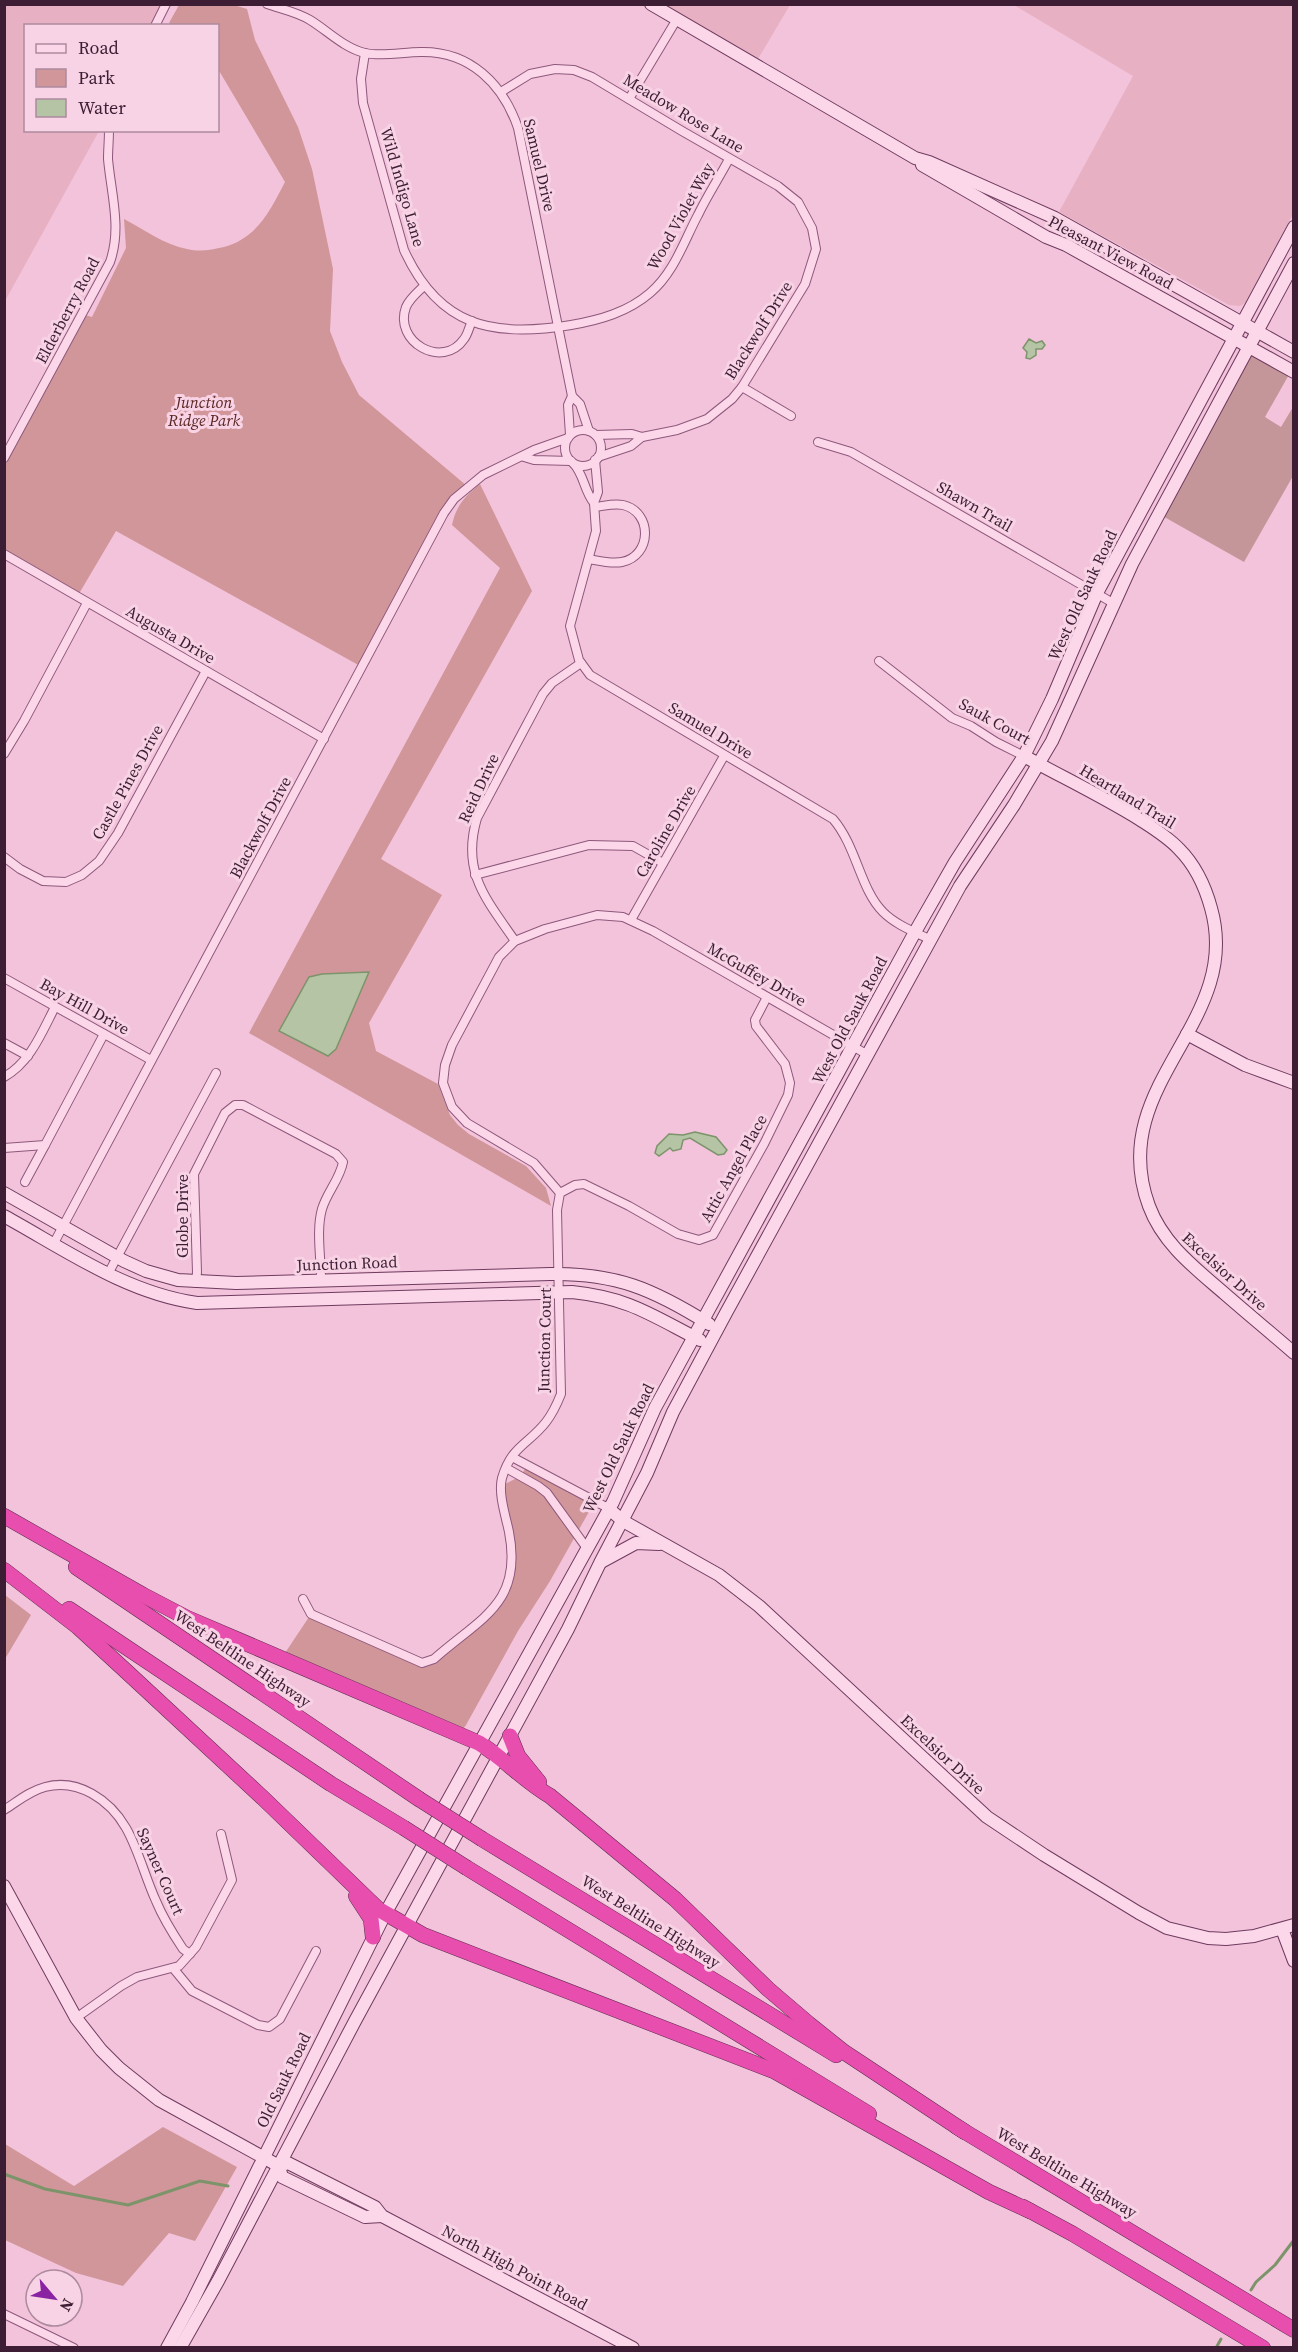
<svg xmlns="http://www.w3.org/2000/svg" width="1298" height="2352" viewBox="0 0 1298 2352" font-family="'Source Serif 4',serif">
	<rect width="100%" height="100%" fill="#f2c3da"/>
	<g fill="#e8b0c3">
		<path d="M 5,5 L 166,5 L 154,25 L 26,26 L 26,130 L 99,131 L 5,301 Z"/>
		<path d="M 651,5 L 790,5 L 755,64 Z"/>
		<path d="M 1014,5 L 1293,5 L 1293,214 L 1245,303 L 1240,306 L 1229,305 L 1059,212 L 1133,76 Z"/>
	</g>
	<g fill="#d1969a">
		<path d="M 179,5 L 234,5 L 247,9 L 255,40 L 298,127 L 312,169 L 333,269 L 330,331 L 342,362 L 359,395 L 467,486 L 454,499 L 362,667 L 116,531 L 77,597 L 5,554 L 5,458 L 82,314 L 92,317 L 126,248 L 124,219 C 143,229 165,245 187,249 C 200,252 211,250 224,247 C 257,238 270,211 285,182 L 218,69 L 218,26 L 173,25 L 169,23 Z"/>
		<path d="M 480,484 L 532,591 L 381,859 L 442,895 L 369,1023 L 376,1051 L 438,1084 L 450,1115 L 458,1125 L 469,1134 L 526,1166 L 546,1188 L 551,1206 L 249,1033 L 500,568 L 452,525 C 456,506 465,496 480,484 Z"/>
		<path d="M 527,1465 L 595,1501 L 550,1581 L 518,1631 L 466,1725 L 461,1732 L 281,1659 L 311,1614 L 422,1663 L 497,1604 L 512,1567 L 501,1486 L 521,1476 Z"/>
		<path d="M 5,1595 L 31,1615 L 5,1659 Z"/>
		<path d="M 163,2127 L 237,2167 L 195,2241 L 169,2233 L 123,2286 L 76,2273 L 5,2240 L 5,2144 L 74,2186 Z"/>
	</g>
	<path fill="#c59699" d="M 1249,346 L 1291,371 L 1265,417 L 1281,427 L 1293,407 L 1293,476 L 1244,562 L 1159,514 Z"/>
	<g fill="#b4c4a5" stroke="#7d946b" stroke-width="1.5">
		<path d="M 1029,339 L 1036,343 L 1042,341 L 1045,345 L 1042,349 L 1036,349 L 1036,355 L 1030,359 L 1026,358 L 1027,352 L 1023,348 Z"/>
		<path d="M 369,972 L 336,1049 L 328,1056 L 279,1031 L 309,977 L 322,974 Z"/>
		<path d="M 695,1132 L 716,1137 L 727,1150 L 724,1154 L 718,1155 L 690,1138 L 683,1140 L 681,1149 L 673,1151 L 670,1148 L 659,1156 L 655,1153 L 657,1146 L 669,1134 L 683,1135 Z"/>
	</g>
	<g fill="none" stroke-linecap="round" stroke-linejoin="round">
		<g stroke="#7d946b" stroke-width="3">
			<path d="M 4,2174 L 45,2189 L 128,2205 L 200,2181 L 228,2186"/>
			<path d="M 1251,2290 L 1256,2282 L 1275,2265 L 1294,2240"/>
			<path d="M 1216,2348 L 1221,2339"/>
		</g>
		<g stroke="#8e587b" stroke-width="10">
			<g id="street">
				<path d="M 267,4 C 281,9 297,12 310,20 C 328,31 344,48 365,53 C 382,57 403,52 421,52 C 470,51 503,84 518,128 L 572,396 L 580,404 L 589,431"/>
				<path d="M 155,26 L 166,4"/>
				<path d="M 365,53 L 361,79 L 363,103 L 404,250 C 439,327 493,338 571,325 C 600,320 628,312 650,293 C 674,273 684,241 698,215 C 707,196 719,178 729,159"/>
				<path d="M 501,92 L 530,74 L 555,69 L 574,70 L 592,77 L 682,131 L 778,186 L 798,202 L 812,228 L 816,249 L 805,284 L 742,387 L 732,399 L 707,419 L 677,430 L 642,437 L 631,446 L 598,457"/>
				<path d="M 629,99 L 677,19"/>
				<path d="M 424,286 C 418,292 410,298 406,307 C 393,342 443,370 464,339 C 468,334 469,327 472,321"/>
				<path d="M 742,387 L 791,416"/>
				<circle cx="583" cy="448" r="18"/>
				<path d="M 570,435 L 568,405 L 572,396"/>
				<path d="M 596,435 L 632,434 L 642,437"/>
				<path d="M 818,442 L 851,452 L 1113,603"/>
				<path d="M 524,457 L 534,460 L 571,461"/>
				<path d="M 4,458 L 110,262 C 122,228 111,193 108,159 C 108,150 109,140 109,130"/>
				<path d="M 595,460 L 598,492 L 594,503 L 596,531 L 570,626 L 579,660 L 590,675 L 833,819 C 857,847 860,889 883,912 C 896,925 915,932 931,940"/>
				<path d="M 573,463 C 584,474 584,491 594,503"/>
				<path d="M 4,554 L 324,739"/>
				<path d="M 589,559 C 600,561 611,564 622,562 C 652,556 653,512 623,505 C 614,503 604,506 595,507"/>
				<path d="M 879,661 L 952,718 L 971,726 L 996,742 L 1024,756"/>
				<path d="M 4,754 L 24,721 L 87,603"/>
				<path d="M 4,857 L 20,869 L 43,881 L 66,882 L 82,875 L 99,861 L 118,833 L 206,671"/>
				<path d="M 475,875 L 589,845 L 633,846 L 663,863"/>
				<path d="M 631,920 L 724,756"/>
				<path d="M 515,941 C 486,899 461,872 477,818 L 543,694 L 552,683 L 581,663"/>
				<path d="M 4,978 L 151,1060"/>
				<path d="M 4,1043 L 28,1056"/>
				<path d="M 4,1077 C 30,1063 42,1032 55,1007"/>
				<path d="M 4,1148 L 45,1145 L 104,1034"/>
				<path d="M 25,1182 L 45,1145"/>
				<path d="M 560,1193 L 534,1163 L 467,1123 L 452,1107 L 443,1083 L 445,1065 L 452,1045 L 499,957 L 515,941 L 545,929 L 597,915 L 623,917 L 653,931 L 868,1055"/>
				<path d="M 54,1243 L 444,513 L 454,499 L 483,475 L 534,450 L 568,438"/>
				<path d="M 108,1274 L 216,1073"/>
				<path d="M 196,1283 L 197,1272 L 194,1174 L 225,1113 L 235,1105 L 243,1105 L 336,1154 L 343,1162 C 340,1179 327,1192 322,1209 C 316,1230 321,1257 321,1279"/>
				<path d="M 512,1457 L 608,1508"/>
				<path d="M 506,1468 L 538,1486 L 547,1493 L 586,1547"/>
				<path d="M 303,1599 L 311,1614 L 422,1663 L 434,1659 C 480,1618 523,1604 509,1532 C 506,1517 498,1494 502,1478 C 512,1445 528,1445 546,1422 C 553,1413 557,1404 561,1394 L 557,1210 L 560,1193 L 575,1185 L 584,1184 L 629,1206 L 678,1234 L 699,1240 L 713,1235 L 764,1144 L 788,1095 L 790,1083 L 785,1064 L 756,1026 L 755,1020 L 767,997"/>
				<path d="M 4,1810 C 18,1801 30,1791 45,1787 C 78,1778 110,1800 126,1828 C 139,1851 145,1877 156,1901 C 163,1918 173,1934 183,1949 L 190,1954"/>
				<path d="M 173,1968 L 192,1991 L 258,2025 L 269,2027 L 280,2019 L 316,1951"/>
				<path d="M 76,2018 L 121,1986 L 137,1977 L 179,1966 L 196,1947 L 232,1880 L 221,1834"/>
				<path d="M 4,2314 L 74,2348"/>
			</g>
		</g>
		<g stroke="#6f3b5f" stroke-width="14">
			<g id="secondary">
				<path d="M 651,4 L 915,158 L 929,162 L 1055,218 L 1294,352"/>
				<path d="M 922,165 L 1046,237 L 1066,245 L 1294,372"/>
				<path d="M 1024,756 C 1062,777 1102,796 1139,819 C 1153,828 1168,837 1179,849 C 1195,865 1205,886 1211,908 C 1244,1024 1104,1084 1149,1206 C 1163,1244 1195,1268 1225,1294 C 1248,1314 1271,1333 1294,1353"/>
				<path d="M 1187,1034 L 1245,1065 L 1294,1083"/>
				<path d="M 4,1193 L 124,1261 L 146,1271 L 178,1280 L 236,1283 L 550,1274 C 616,1273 653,1289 709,1324"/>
				<path d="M 4,1216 C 66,1250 126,1293 197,1303 L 572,1292 C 629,1298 651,1315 700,1340"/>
				<path d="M 608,1508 L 623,1521 L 719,1575 L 759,1606 L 987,1817 L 1044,1855 L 1139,1913 L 1167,1928 L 1208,1938 L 1226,1939 L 1254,1936 L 1294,1925"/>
				<path d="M 601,1562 L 636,1543 L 659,1544"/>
				<path d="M 4,1886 L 76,2018 L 101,2050 L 119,2068 L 159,2100 L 279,2166 L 282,2177 L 365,2217 L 382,2216"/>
				<path d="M 1282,1929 L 1294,1961"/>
				<path d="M 279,2166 L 288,2163 L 375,2207 L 382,2216 L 633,2348"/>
				<path d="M 167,2348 L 192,2302 L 385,1914 L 613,1502 L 655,1408 L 915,932 L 955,862 L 1024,756 L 1052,699 L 1097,593 L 1294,227"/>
				<path d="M 180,2348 L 218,2281 L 355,2021 L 568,1629 L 600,1563 L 647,1473 L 673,1412 L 726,1313 L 960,886 L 1014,805 L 1052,741 L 1132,564 L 1294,263"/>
			</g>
		</g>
		<g stroke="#5b2d4e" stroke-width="16">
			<g id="highway">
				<path d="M 4,1516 L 143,1595 L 187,1618 L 479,1743 C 505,1759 524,1781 550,1796 L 675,1899 L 768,1989 L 809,2024 L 844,2052 L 965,2132"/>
				<path d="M 76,1567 L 419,1799"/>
				<path d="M 4,1570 L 78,1627 L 127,1672 L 264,1799 L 378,1909 L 423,1935 L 774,2071 L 989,2192 L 1030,2211"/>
				<path d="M 69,1609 L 331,1784 L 404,1828"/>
				<path d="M 510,1736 L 518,1756 L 539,1782"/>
				<path d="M 482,1839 L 836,2055"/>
				<path d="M 467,1868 L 869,2114"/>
				<path d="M 356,1896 L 371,1919 L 373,1937"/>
				<path d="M 957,2127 L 1294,2330"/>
				<path d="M 1023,2207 L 1073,2234 L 1263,2348"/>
			</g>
		</g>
		<use href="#street" stroke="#fbd7e9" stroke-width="8"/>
		<use href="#secondary" stroke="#fbd7e9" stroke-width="12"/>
		<use href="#highway" stroke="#e74eae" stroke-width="15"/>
		<g stroke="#5b2d4e" stroke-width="16" stroke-linecap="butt">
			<g id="highway-bridge">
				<path d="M 419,1799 L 482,1839"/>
				<path d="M 404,1828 L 467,1868"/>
			</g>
		</g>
		<use href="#highway-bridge" stroke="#e74eae" stroke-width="15"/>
	</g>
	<g text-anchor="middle" stroke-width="6" stroke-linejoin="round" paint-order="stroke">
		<g font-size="16" fill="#3c1d33" stroke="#f8d3e5">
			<text transform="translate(684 113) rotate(31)" y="6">Meadow Rose Lane</text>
			<text transform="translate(540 165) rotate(77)" y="6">Samuel Drive</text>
			<text transform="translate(403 187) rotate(74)" y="6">Wild Indigo Lane</text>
			<text transform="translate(680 216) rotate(-61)" y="6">Wood Violet Way</text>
			<text transform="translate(1111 252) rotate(28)" y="6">Pleasant View Road</text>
			<text transform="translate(67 310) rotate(-62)" y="6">Elderberry Road</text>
			<text transform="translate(758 330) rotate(-58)" y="6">Blackwolf Drive</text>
			<text transform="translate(975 506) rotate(30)" y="6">Shawn Trail</text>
			<text transform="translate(1082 595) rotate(-65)" y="6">West Old Sauk Road</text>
			<text transform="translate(171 634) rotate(30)" y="6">Augusta Drive</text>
			<text transform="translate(995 721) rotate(29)" y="6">Sauk Court</text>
			<text transform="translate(711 730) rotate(31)" y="6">Samuel Drive</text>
			<text transform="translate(127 782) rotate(-61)" y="6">Castle Pines Drive</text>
			<text transform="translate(478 788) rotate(-65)" y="6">Reid Drive</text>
			<text transform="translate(1128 796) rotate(31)" y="6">Heartland Trail</text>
			<text transform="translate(260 827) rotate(-62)" y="6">Blackwolf Drive</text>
			<text transform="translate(665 831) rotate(-60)" y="6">Caroline Drive</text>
			<text transform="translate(757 974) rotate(30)" y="6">McGuffey Drive</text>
			<text transform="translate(85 1006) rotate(29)" y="6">Bay Hill Drive</text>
			<text transform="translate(849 1020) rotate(-62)" y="6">West Old Sauk Road</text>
			<text transform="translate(733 1168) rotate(-61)" y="6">Attic Angel Place</text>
			<text transform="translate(182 1216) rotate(-90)" y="6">Globe Drive</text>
			<text transform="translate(347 1263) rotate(-2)" y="6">Junction Road</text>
			<text transform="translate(1225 1271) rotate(42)" y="6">Excelsior Drive</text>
			<text transform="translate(544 1340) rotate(-89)" y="6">Junction Court</text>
			<text transform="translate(618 1448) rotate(-64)" y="6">West Old Sauk Road</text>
			<text transform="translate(243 1658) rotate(34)" y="6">West Beltline Highway</text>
			<text transform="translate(943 1754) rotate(43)" y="6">Excelsior Drive</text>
			<text transform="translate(161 1871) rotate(66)" y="6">Sayner Court</text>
			<text transform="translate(651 1921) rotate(32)" y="6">West Beltline Highway</text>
			<text transform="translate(283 2080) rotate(-64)" y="6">Old Sauk Road</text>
			<text transform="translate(1067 2172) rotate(31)" y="6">West Beltline Highway</text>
			<text transform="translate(515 2267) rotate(28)" y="6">North High Point Road</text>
		</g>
		<g font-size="16" font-style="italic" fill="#5a2622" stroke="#f8d3e5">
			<text x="204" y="408">Junction<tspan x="204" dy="18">Ridge Park</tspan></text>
		</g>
	</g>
	<rect width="1298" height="2352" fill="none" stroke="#3c1d33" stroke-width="12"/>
	<rect x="24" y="24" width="195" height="108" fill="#f8d3e5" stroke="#ad8a9e" stroke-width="1.5"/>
	<rect x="36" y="44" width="30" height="9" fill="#fbd7e9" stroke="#ad8a9e" stroke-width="1.5"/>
	<text x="78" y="54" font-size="18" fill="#3c1d33">Road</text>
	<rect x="36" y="69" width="30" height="18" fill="#d1969a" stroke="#ad8a9e" stroke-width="1.5"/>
	<text x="78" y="84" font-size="18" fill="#3c1d33">Park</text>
	<rect x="36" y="99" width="30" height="18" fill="#b4c4a5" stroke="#ad8a9e" stroke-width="1.5"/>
	<text x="78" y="114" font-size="18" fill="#3c1d33">Water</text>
	<g transform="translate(54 2298) rotate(119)"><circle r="28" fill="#f8d3e5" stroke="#ad8a9e" stroke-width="1.5"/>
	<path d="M0-4.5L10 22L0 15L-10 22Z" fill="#8923a2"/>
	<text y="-9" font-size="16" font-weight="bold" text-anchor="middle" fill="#3c1d33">N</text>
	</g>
</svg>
